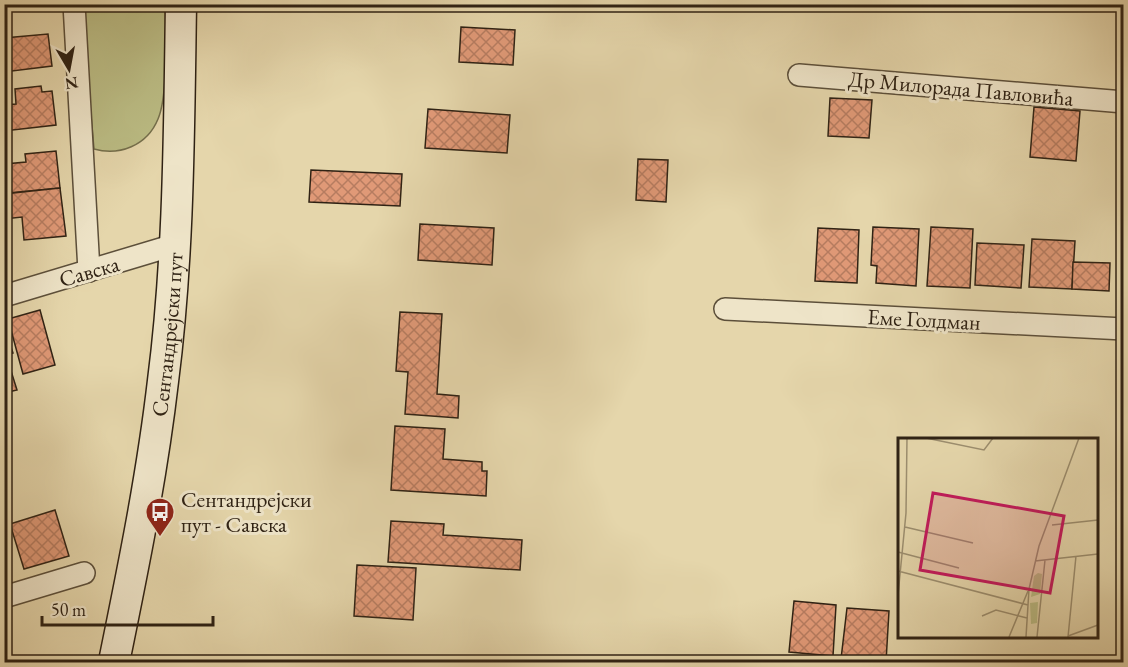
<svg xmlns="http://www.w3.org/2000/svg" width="1128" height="667" viewBox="0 0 1128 667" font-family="'EB Garamond',serif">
	<defs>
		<pattern id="building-cross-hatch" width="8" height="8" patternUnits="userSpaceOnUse" patternTransform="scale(1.5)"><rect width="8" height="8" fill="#e09977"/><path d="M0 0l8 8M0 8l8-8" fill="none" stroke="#b67c60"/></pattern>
	</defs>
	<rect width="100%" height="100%" fill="#e5d6ab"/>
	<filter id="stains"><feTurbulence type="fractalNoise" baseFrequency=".00333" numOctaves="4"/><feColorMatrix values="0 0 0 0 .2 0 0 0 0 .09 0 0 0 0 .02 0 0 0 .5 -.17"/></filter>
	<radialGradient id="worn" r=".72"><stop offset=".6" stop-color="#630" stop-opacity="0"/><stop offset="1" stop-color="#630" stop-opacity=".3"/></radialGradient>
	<path fill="#bbbc84" stroke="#756f4c" stroke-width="1.5" d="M 81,5 L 165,5 C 166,31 168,96 158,119 C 147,146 119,156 94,149 Z"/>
	<g fill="url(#building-cross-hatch)" stroke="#2f2214" stroke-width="1.5">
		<path d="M 11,4 L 38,4 L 12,7 Z"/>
		<path d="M 448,4 L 517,4 L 517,10 L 477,8 L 477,10 L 448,8 Z"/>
		<path d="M 461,27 L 515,30 L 513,65 L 459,62 Z"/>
		<path d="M 48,34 L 52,66 L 4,72 L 4,38 Z"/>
		<path d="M 41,86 L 42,92 L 52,91 L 56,125 L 4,131 L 4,105 L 16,104 L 15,89 Z"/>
		<path d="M 830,98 L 872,100 L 869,138 L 828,136 Z"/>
		<path d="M 1034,107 L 1080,111 L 1076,161 L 1030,157 Z"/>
		<path d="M 428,109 L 510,115 L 507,153 L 425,148 Z"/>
		<path d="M 56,151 L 60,188 L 8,193 L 5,164 L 26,162 L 25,154 Z"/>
		<path d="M 638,159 L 668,160 L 666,202 L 636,200 Z"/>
		<path d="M 311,170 L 402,174 L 400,206 L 309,202 Z"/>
		<path d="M 60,188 L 66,236 L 24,240 L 22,217 L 4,219 L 4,194 Z"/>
		<path d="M 420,224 L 494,228 L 492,265 L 418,260 Z"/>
		<path d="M 873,227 L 919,229 L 916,286 L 876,283 L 877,266 L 871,265 Z"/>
		<path d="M 931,227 L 973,229 L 970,288 L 927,286 Z"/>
		<path d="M 818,228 L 859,230 L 857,283 L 815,281 Z"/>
		<path d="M 1032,239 L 1075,241 L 1072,289 L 1029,287 Z"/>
		<path d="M 977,243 L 1024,245 L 1021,288 L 975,285 Z"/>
		<path d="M 1073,262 L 1110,263 L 1109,291 L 1072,289 Z"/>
		<path d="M 40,310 L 55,365 L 23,374 L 8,319 Z"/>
		<path d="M 400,312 L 442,314 L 437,394 L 459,396 L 458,418 L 405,414 L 408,372 L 396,371 Z"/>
		<path d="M 4,327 L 13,353 L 6,355 L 17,390 L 4,393 Z"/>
		<path d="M 395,426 L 445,429 L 443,459 L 482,462 L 482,471 L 487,471 L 486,496 L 391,490 Z"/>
		<path d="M 55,510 L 69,556 L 24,569 L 10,524 Z"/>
		<path d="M 391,521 L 444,524 L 443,535 L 522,540 L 520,570 L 388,562 Z"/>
		<path d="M 4,555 L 10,573 L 4,575 Z"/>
		<path d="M 357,565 L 416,568 L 413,620 L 354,616 Z"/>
		<path d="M 794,601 L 836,605 L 833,656 L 789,652 Z"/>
		<path d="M 847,608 L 889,611 L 886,662 L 841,659 Z"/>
	</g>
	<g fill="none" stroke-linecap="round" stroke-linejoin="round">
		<g stroke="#5c4f3a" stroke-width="24">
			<g id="minor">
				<path d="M 74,4 L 89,271"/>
				<path d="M 799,75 L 1124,102"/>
				<path d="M 4,296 L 174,245"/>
				<path d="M 725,309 L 1124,329"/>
				<path d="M 4,597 L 84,573"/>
			</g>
		</g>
		<g stroke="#2f2214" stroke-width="33">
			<g id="secondary">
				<path id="s1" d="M 114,662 C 133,569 152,476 163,381 C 179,257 179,130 181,4"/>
			</g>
		</g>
		<use href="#minor" stroke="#eee4c8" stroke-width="21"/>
		<use href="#secondary" stroke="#eee4c8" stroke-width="30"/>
	</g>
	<defs>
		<g id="bus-pin" transform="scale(1.5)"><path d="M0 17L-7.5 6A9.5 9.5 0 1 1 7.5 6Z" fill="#8f2418" stroke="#eee4c8"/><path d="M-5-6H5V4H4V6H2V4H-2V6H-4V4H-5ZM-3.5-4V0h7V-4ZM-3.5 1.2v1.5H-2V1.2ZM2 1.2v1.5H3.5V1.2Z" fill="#fff"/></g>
	</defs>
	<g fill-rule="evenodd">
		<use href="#bus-pin" x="160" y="512"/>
	</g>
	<g text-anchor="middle" stroke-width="6" stroke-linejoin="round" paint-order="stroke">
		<g font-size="22" fill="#2f2214" stroke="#eee4c8">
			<text transform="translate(961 88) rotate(5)" y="8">Др Милорада Павловића</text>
			<text transform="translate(89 271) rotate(-16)" y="8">Савска</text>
			<text transform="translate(924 319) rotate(3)" y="8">Еме Голдман</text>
			<text dy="8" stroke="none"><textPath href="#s1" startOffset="332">Сентандрејски пут</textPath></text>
		</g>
		<g font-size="22" fill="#2f2214" stroke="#eee4c8" text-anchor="start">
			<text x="181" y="507">Сентандрејски<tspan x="181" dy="25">пут - Савска</tspan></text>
		</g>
	</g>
	<g transform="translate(898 438)">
		<rect width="200" height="200" fill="#e5d6ab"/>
		<path d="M 140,135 L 144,136 L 142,156 L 133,159 L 136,138 Z" fill="#bbbc84"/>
		<path d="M 140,164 L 139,185 L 133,186 L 132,165 Z" fill="#bbbc84"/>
		<path fill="none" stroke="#9c8e6f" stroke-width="1.5" d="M 28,0 L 86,12 L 95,0M 154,87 L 200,82M 7,89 L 75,105M 0,114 L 61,130M 137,123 L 200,116M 0,133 L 130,167M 0,157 L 8,75 L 9,0M 84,178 L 98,172 L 129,180M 170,198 L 200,187M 111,199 L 130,153M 128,199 L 131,151 L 141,108 L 181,0M 139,199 L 147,122M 170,199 L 178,118"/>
		<path fill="#c2185b" fill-opacity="0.15" stroke="#c2185b" stroke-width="3" d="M 35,55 L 166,78 L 152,155 L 22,132 Z"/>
		<rect width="200" height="200" fill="none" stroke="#2f2214" stroke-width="3"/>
	</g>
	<rect width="1128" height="667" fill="none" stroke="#e5d6ab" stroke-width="24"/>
	<rect x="6" y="6" width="1116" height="655" fill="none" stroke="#2f2214" stroke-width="3"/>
	<rect x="12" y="12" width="1104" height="643" fill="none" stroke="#2f2214" stroke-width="1.5"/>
	<g transform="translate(69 69) rotate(170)" stroke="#eee4c8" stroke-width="4.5" paint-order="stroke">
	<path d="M0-4.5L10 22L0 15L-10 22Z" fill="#2f2214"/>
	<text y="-9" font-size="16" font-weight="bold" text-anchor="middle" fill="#2f2214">N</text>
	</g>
	<path d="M42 616v9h171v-9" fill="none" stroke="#2f2214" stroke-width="3"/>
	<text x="51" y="616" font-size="18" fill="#2f2214" stroke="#eee4c8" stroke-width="4.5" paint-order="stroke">50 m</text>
	<rect width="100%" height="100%" filter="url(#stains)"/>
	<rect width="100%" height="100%" fill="url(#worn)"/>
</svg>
